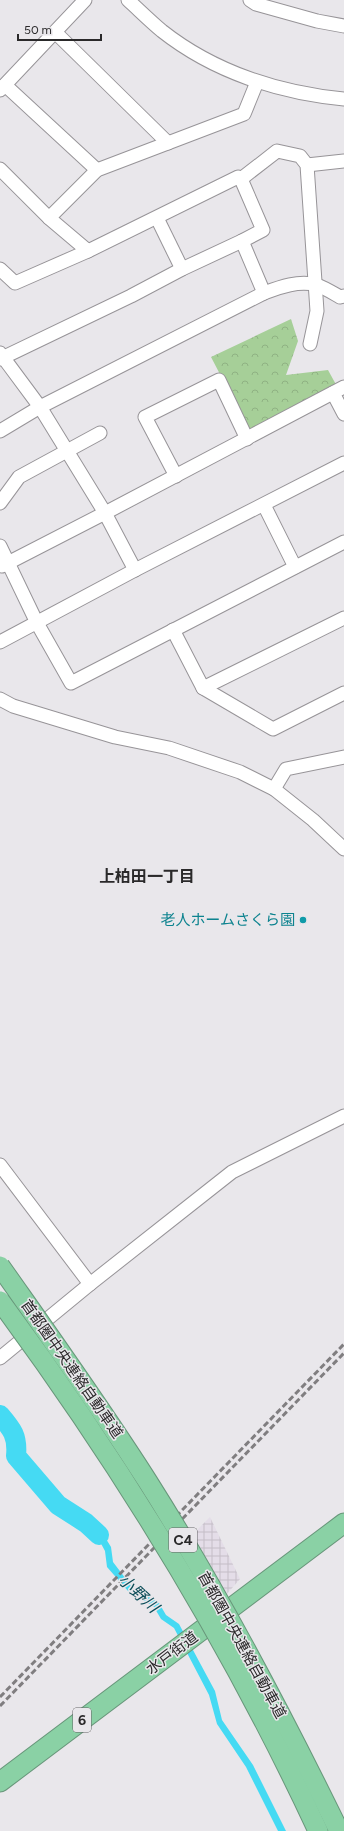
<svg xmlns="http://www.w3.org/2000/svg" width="344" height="1831" viewBox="0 0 344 1831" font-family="Figtree,'Noto Sans JP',sans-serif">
	<defs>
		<pattern id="industrial-grid" width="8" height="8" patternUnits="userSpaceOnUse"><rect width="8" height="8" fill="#e4dde8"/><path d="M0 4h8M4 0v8" fill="none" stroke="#c4bec7"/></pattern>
		<pattern id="park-crowns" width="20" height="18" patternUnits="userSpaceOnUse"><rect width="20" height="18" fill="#a6cf98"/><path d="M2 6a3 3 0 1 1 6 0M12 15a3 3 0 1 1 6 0" fill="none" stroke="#8fb283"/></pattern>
	</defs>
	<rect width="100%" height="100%" fill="#e9e7eb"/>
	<path fill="url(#industrial-grid)" d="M 210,1517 L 240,1579 L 226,1595 L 193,1534 Z"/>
	<path fill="url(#park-crowns)" d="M 291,319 L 298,341 L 286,375 L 328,370 L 339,390 L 249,430 L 211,357 Z"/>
	<path fill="#45daf3" d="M 80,1516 L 88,1520 L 103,1534 L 111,1547 L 113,1562 L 132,1587 L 159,1603 L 166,1615 L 179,1624 L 215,1691 L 222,1720 L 253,1765 L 286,1831 L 278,1831 L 246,1767 L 217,1724 L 209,1695 L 174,1628 L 161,1619 L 154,1607 L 128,1591 L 107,1567 L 105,1551 L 98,1538 L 76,1521 Z"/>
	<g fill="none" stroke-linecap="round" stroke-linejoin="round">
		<path stroke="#45daf3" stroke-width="20" d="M 0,1415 C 12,1429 18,1436 16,1456 L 58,1505 L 86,1523 L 99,1535"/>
		<g stroke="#979498" stroke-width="15">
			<g id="minor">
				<path d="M 128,0 C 139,10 150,21 162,31 C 214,72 279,93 344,99"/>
				<path d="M 250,0 L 256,4 L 317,21 L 344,26"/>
				<path d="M 55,32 L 168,143"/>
				<path d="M 5,85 L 97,170"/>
				<path d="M 0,90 L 85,0"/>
				<path d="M 307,165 L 344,161"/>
				<path d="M 0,169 L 49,218 L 88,251 L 238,177 L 241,179 L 263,230 L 242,241 L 264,293"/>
				<path d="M 241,179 L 277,151 L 300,156 L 307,165 L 317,311 L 310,344"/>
				<path d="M 49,218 L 97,170 L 244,114 L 257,82"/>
				<path d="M 157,218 L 182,269"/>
				<path d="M 0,269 L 15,283 L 88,251"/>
				<path d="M 0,353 L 40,407 L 105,513 L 135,570"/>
				<path d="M 0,359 L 131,296 L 182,269 L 242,241"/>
				<path d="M 333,393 L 344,414"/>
				<path d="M 0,431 L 40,407 L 264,293 C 280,287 299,280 317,285 C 325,288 333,293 340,297 L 344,296"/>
				<path d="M 176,476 L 145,417 L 219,380 L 247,439"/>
				<path d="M 0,503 L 19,477 L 100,433"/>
				<path d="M 264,505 L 295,567"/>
				<path d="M 0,546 L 37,623 L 71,683 L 344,542"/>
				<path d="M 2,566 L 105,513 L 344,387"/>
				<path d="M 173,630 L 203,688 L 273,729 L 344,693"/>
				<path d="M 0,642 L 135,570 L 344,463"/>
				<path d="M 203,688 L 344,618"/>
				<path d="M 0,699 L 13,706 L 115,737 L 169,748 L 240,772 L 274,789 L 313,820 L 344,849"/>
				<path d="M 274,789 L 286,769 L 344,757"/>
				<path d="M 0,1165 L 90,1284"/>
				<path d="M 0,1358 L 90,1284 L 232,1172 L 344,1116"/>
			</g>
		</g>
		<g stroke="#68967a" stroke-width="21">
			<path id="highway" d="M 0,1782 L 344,1523"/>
		</g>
		<use href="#minor" stroke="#fff" stroke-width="13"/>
		<use href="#highway" stroke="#8ad1a5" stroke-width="19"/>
		<g stroke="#807e80" stroke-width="3" stroke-dasharray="6 3" stroke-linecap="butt">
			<path d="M 0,1697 L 344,1344"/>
			<path d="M 0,1706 L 344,1353"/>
		</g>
		<g stroke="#68967a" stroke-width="21" stroke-linecap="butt">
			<g id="highway-bridge">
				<path d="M 0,1266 C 50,1337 101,1408 148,1482 C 219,1594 281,1712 339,1831"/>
				<path d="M 0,1301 C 122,1466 231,1644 318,1831"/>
			</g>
		</g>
		<use href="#highway-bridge" stroke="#8ad1a5" stroke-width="19"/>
	</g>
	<circle fill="#0f9aa8" stroke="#e9e7eb" stroke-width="1.5" cx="303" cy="920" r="4"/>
	<g text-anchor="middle" stroke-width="3" stroke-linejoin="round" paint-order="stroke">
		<g fill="#e9e7eb" stroke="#636264" stroke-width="1">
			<rect x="169" y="1528" width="28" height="24" rx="3"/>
			<rect x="73" y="1708" width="18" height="24" rx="3"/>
		</g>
		<g font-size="14" font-weight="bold" fill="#2a292a">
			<text x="183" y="1545">C4</text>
			<text x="82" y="1725">6</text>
		</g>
		<g font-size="15" fill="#0d838f" stroke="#e9e7eb" text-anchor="end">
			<text x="295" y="925">老人ホームさくら園</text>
		</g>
		<g font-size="15" fill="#2a292a" stroke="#e9e7eb">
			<text transform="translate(72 1369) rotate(55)" y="5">首都圏中央連絡自動車道</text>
			<text transform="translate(242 1645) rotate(61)" y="5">首都圏中央連絡自動車道</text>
			<text transform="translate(172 1653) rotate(-37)" y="5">水戸街道</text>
		</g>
		<g font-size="16" font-weight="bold" fill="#2a292a" stroke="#e9e7eb">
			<text x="147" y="882">上柏田一丁目</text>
		</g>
		<g font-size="16" font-style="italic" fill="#0b4c57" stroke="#e9e7eb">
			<text transform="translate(139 1593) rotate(43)" y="6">小野川</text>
		</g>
	</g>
	<path d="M18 34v6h83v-6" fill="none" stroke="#2a292a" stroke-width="2"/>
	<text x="24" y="34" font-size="12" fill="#2a292a" stroke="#e9e7eb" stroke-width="3" paint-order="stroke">50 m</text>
</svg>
